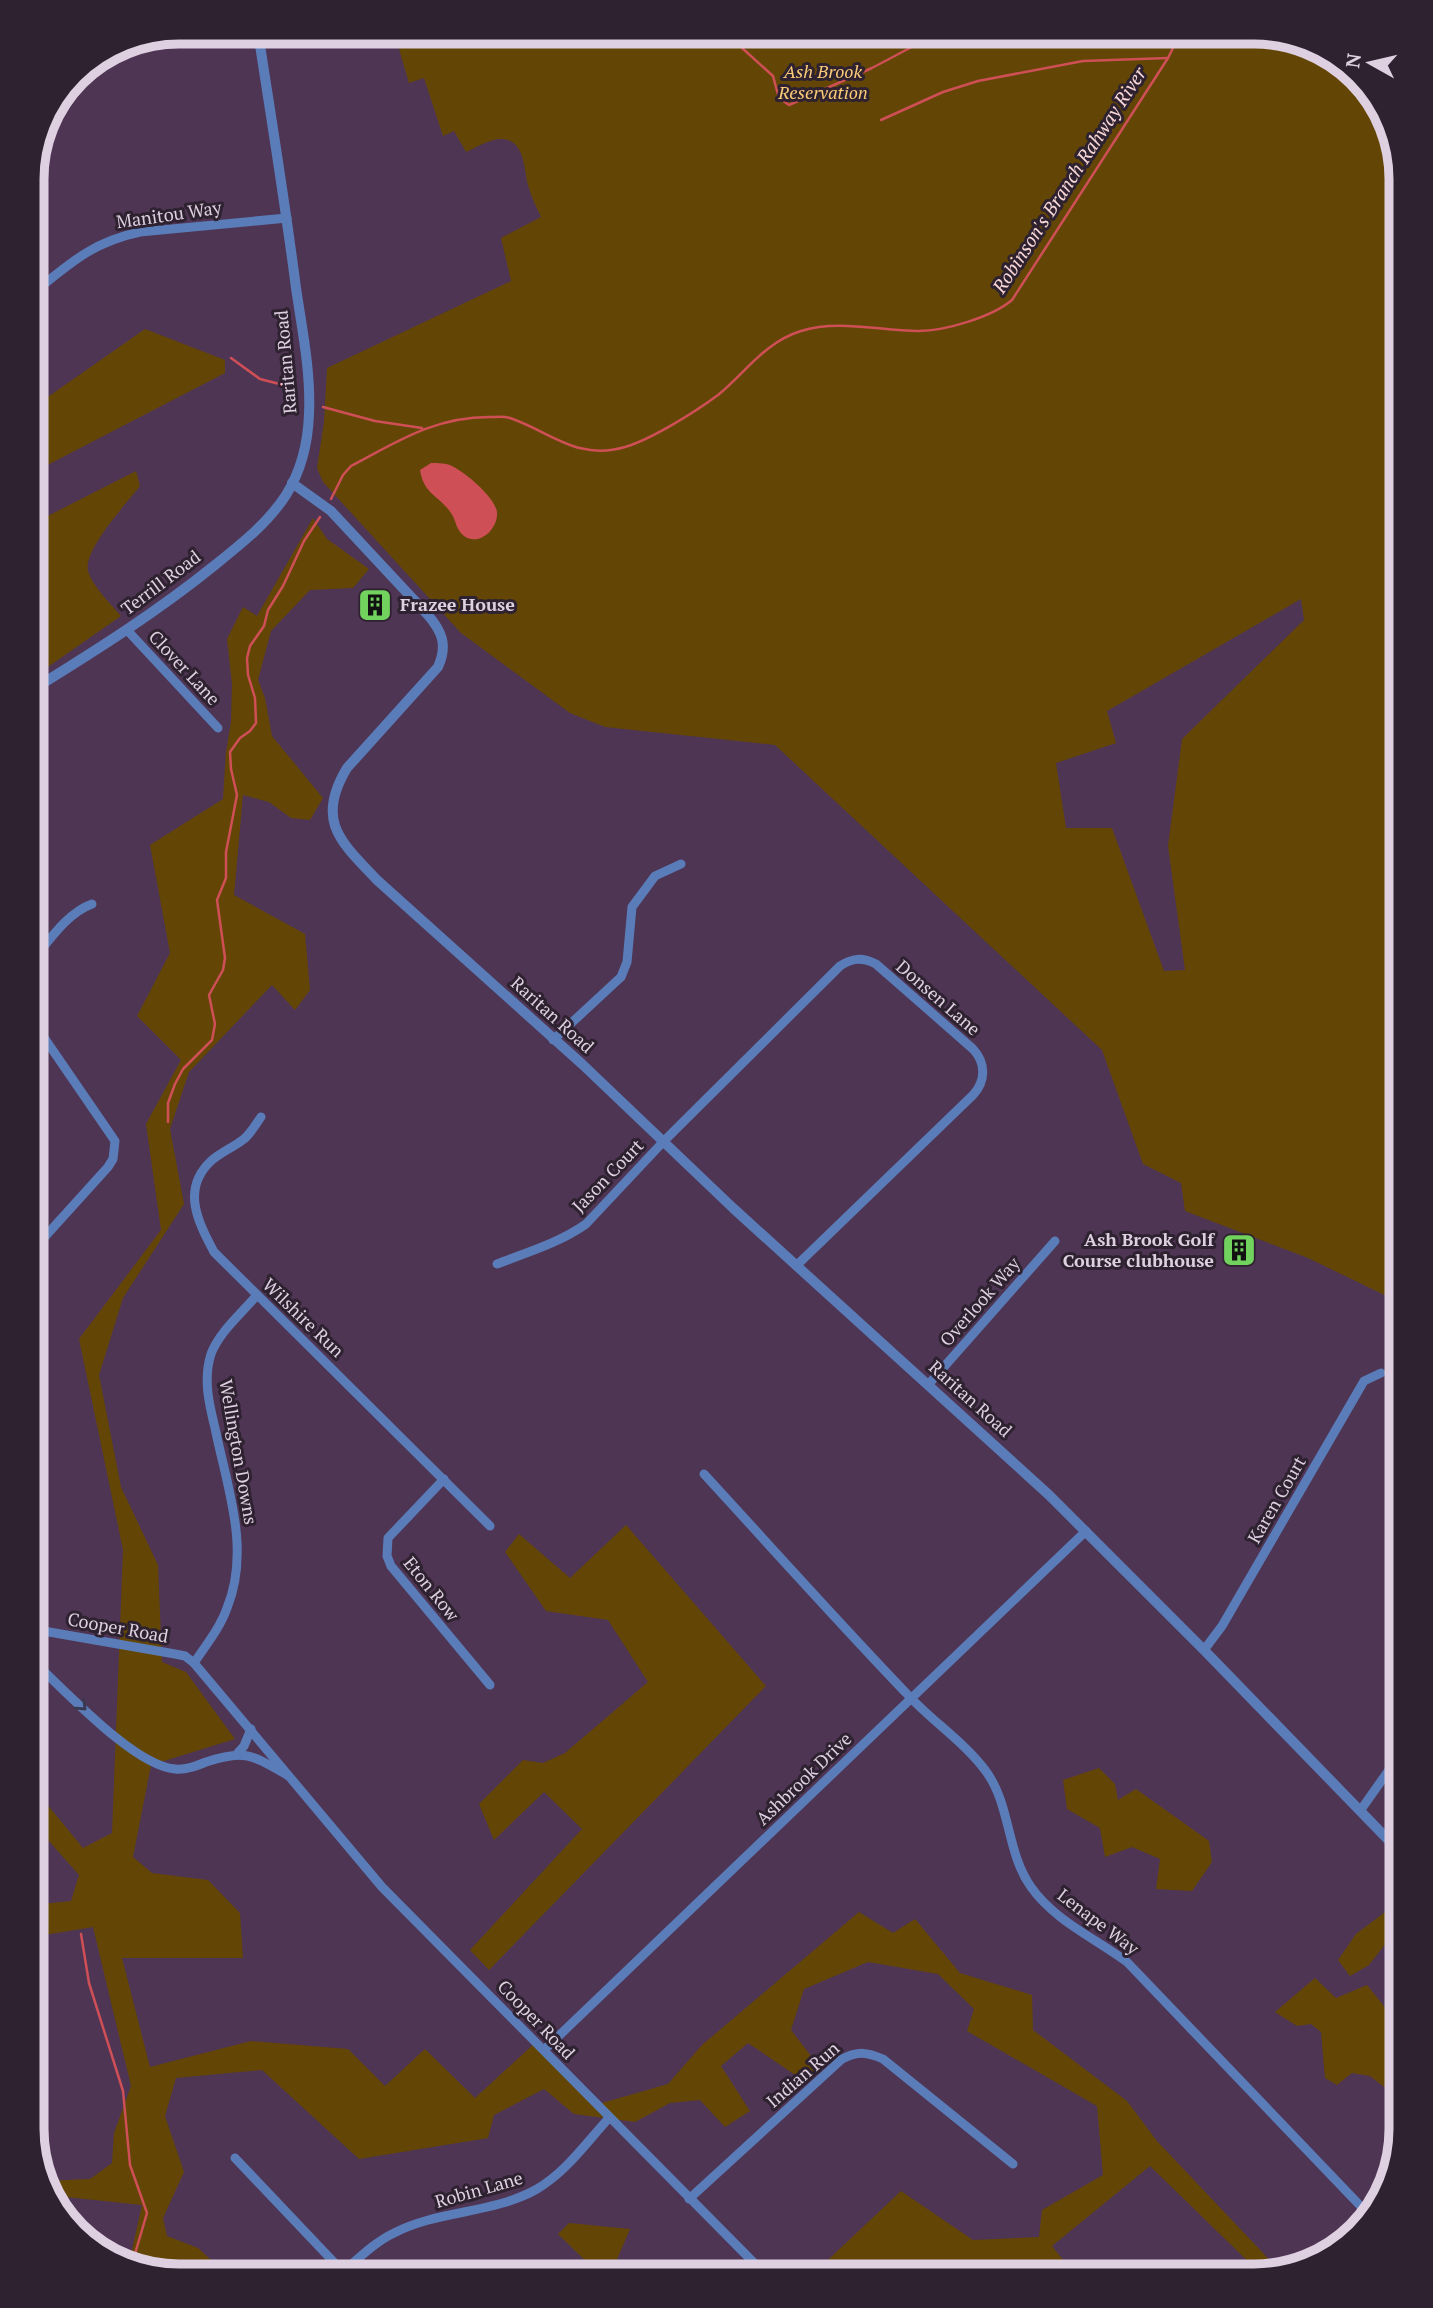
<svg xmlns="http://www.w3.org/2000/svg" width="1433" height="2308" viewBox="0 0 1433 2308" font-family="'PT Serif',serif">
	<rect width="100%" height="100%" fill="#4f3554"/>
	<g fill="#634605" fill-rule="evenodd">
		<path d="M 438,32 L 1265,32 L 1337,56 L 1386,113 L 1401,178 L 1401,1303 L 1308,1258 L 1185,1211 L 1181,1183 L 1143,1164 L 1102,1050 L 775,745 L 605,727 L 570,713 L 461,633 L 323,482 L 317,468 L 324,422 L 327,368 L 511,281 L 501,238 L 541,217 C 536,207 531,196 528,185 C 524,170 525,141 503,139 C 491,138 477,147 466,152 L 454,131 L 443,136 L 424,78 L 409,83 L 399,49 ZM 1301,599 L 1304,620 L 1182,739 L 1168,846 L 1185,970 L 1164,971 L 1112,828 L 1066,828 L 1056,763 L 1116,743 L 1107,711 Z"/>
		<path d="M 145,329 L 225,360 L 225,373 L 32,473 L 32,408 Z"/>
		<path d="M 136,471 L 140,486 C 127,503 83,550 88,571 C 93,587 110,603 121,616 L 32,678 L 32,524 Z"/>
		<path d="M 313,518 L 327,539 L 369,569 L 353,588 L 310,590 L 271,631 L 258,680 L 265,698 L 272,736 L 323,798 L 310,820 L 291,818 L 269,802 L 243,795 L 234,895 L 305,934 L 310,990 L 295,1010 L 272,985 L 189,1072 L 170,1129 L 184,1204 L 123,1298 L 99,1375 L 121,1487 L 158,1565 L 162,1662 L 186,1672 L 235,1739 L 151,1765 L 133,1857 L 152,1873 L 208,1880 L 240,1913 L 243,1958 L 122,1958 L 150,2067 L 251,2041 L 348,2049 L 385,2086 L 425,2049 L 475,2098 L 536,2042 L 595,2105 L 668,2084 L 702,2045 L 859,1912 L 893,1933 L 915,1919 L 960,1973 L 1032,1995 L 1033,2030 L 1127,2101 L 1157,2141 L 1280,2271 L 1262,2275 L 1150,2166 L 1052,2246 L 1067,2265 L 1053,2276 L 946,2276 L 905,2262 L 812,2275 L 901,2191 L 973,2240 L 1039,2237 L 1042,2210 L 1103,2175 L 1097,2106 L 967,2031 L 974,2009 L 938,1974 L 868,1962 L 804,1989 L 791,2030 L 821,2069 L 804,2081 L 748,2043 L 721,2066 L 750,2111 L 725,2127 L 700,2100 L 670,2103 L 635,2122 L 574,2114 L 544,2089 L 494,2115 L 488,2138 L 359,2159 L 262,2070 L 176,2078 L 165,2116 L 184,2172 L 163,2218 L 167,2236 L 198,2248 L 228,2276 C 204,2276 145,2280 130,2259 L 142,2205 L 47,2195 L 43,2181 L 90,2179 L 112,2163 L 114,2133 L 131,2086 L 93,1927 L 32,1937 L 32,1905 L 71,1901 L 79,1875 L 32,1822 L 32,1786 L 83,1848 L 112,1833 L 123,1550 L 79,1339 L 161,1230 L 146,1124 L 181,1060 L 137,1016 L 170,953 L 150,845 L 223,799 L 226,752 L 231,722 L 232,684 L 227,639 L 243,607 L 257,616 Z"/>
		<path d="M 626,1525 L 766,1686 L 489,1970 L 470,1950 L 582,1829 L 544,1792 L 494,1840 L 479,1804 L 523,1760 L 543,1763 L 565,1753 L 648,1682 L 608,1620 L 546,1611 L 505,1552 L 519,1534 L 570,1578 Z"/>
		<path d="M 1099,1768 L 1115,1784 L 1118,1800 L 1136,1789 L 1209,1841 L 1212,1862 L 1192,1891 L 1156,1889 L 1160,1859 L 1132,1847 L 1105,1857 L 1100,1828 L 1067,1809 L 1063,1780 Z"/>
		<path d="M 1401,1900 L 1401,1924 L 1369,1965 L 1350,1976 L 1338,1960 L 1356,1934 Z"/>
		<path d="M 1315,1978 L 1336,1998 L 1367,1985 L 1384,2006 L 1397,2042 L 1401,2046 L 1401,2100 L 1370,2076 L 1352,2073 L 1337,2085 L 1325,2078 L 1321,2032 L 1311,2024 L 1297,2026 L 1275,2012 Z"/>
		<path d="M 569,2223 L 630,2229 L 610,2276 L 601,2276 L 558,2234 Z"/>
	</g>
	<path fill="#cf4f56" d="M 431,463 C 438,463 446,463 452,466 C 465,472 497,499 497,513 C 498,528 480,547 464,536 C 456,530 456,520 451,513 C 439,495 424,495 420,470 Z"/>
	<g fill="none" stroke-linecap="round" stroke-linejoin="round">
		<g stroke="#cf4f56" stroke-width="2.5">
			<path d="M 730,32 L 741,47 L 773,76 L 779,98 L 789,105 L 872,68 L 940,32"/>
			<path d="M 881,120 L 943,92 L 978,81 L 1083,61 L 1168,58"/>
			<path d="M 231,358 L 260,379 L 291,387"/>
			<path d="M 323,407 L 375,421 L 422,428"/>
			<path d="M 331,499 L 343,475 L 351,466 C 397,442 434,417 489,417 C 496,417 504,416 510,418 C 551,432 577,461 625,447 C 652,439 695,412 718,395 C 746,372 765,342 801,331 C 838,319 880,331 918,331 C 945,331 992,317 1012,300 L 1168,58 L 1181,32"/>
			<path d="M 168,1122 L 168,1103 L 175,1084 L 183,1069 L 212,1040 L 215,1024 L 209,995 L 223,970 L 225,958 L 217,900 L 226,878 L 226,852 L 237,795 L 231,769 L 230,752 L 240,738 L 250,731 L 256,723 L 255,698 L 248,675 L 247,658 L 250,646 L 264,626 L 268,610 L 283,586 L 304,541 L 320,517"/>
			<path d="M 81,1934 L 89,1983 L 123,2091 L 130,2165 L 147,2213 L 132,2264"/>
		</g>
		<g stroke="#5a7db9" stroke-width="9">
			<path d="M 67,86 L 82,77 L 113,49"/>
			<path d="M 32,294 C 69,264 92,242 140,232 L 287,218"/>
			<path d="M 127,630 L 218,728"/>
			<path d="M 32,961 C 49,941 67,913 92,904"/>
			<path d="M 553,1040 L 621,977 L 627,962 L 632,907 L 655,876 L 681,864"/>
			<path d="M 261,1117 C 256,1124 251,1133 244,1139 C 234,1147 221,1152 211,1161 C 181,1189 198,1222 214,1252 L 490,1526"/>
			<path d="M 32,1251 L 108,1167 L 113,1159 L 115,1141 L 32,1020"/>
			<path d="M 497,1264 C 528,1252 559,1243 586,1224 L 663,1142 L 840,966 C 852,958 862,957 876,964 L 973,1049 C 986,1063 986,1081 973,1095 L 797,1265"/>
			<path d="M 928,1385 L 1055,1241"/>
			<path d="M 704,1474 C 772,1548 839,1623 909,1696 C 932,1721 964,1742 985,1770 C 1011,1804 1006,1852 1031,1887 C 1055,1921 1095,1938 1127,1962 L 1371,2217"/>
			<path d="M 444,1479 L 388,1538 L 387,1556 L 391,1566 L 490,1685"/>
			<path d="M 32,1629 L 175,1654 L 185,1656 L 194,1663 L 382,1887 L 767,2276"/>
			<path d="M 1204,1650 L 1222,1626 L 1364,1381 L 1381,1373"/>
			<path d="M 32,1660 C 64,1689 134,1766 175,1769 C 186,1770 196,1766 206,1762 C 245,1749 252,1755 287,1775"/>
			<path d="M 194,1663 C 206,1645 220,1628 227,1608 C 251,1549 227,1487 215,1428 C 209,1404 203,1379 211,1354 C 219,1332 242,1313 257,1295"/>
			<path d="M 237,1754 L 244,1746 L 251,1729"/>
			<path d="M 1360,1811 L 1401,1753"/>
			<path d="M 544,2050 L 1086,1531"/>
			<path d="M 32,2075 L 45,2169 L 45,2187"/>
			<path d="M 235,2158 L 347,2276"/>
			<path d="M 689,2199 L 842,2059 C 858,2051 867,2052 883,2059 L 1013,2164"/>
			<path d="M 343,2272 C 359,2258 375,2242 394,2233 C 438,2210 493,2214 537,2189 C 566,2172 586,2143 609,2118"/>
			<path d="M 1144,2276 L 1166,2276"/>
		</g>
		<g stroke="#5a7db9" stroke-width="10">
			<path d="M 292,483 L 331,511 L 427,614 C 442,631 448,645 438,667 L 347,768 C 315,821 341,842 377,880 L 582,1064 L 733,1208 L 1049,1495 L 1204,1650 L 1401,1853"/>
			<path d="M 32,690 C 95,651 157,612 215,565 C 241,544 268,523 286,495 C 301,471 308,442 309,414 C 311,372 302,329 296,288 C 285,202 271,117 258,32"/>
		</g>
	</g>
	<defs><path id="oneway-chevron" d="M-2-3.5L2.5 0L-2 3.5" fill="none" stroke-width="1.6" stroke-linecap="round" stroke-linejoin="round" transform="scale(1.75)"/></defs>
	<use stroke="#393952" href="#oneway-chevron" transform="translate(82 1706) rotate(43)"/>
	<defs>
		<g id="building-square" transform="scale(1.75)"><rect x="-9" y="-9" width="18" height="18" rx="4" fill="#72d25e" stroke="#2e2230"/><path d="M-4-6H4V6H1V3H-1V6H-4ZM-2.5-4.3h1.7v1.8h-1.7ZM.8-4.3h1.7v1.8H.8ZM-2.5-1h1.7V.8h-1.7ZM.8-1h1.7V.8H.8Z" fill="#111"/></g>
	</defs>
	<g fill-rule="evenodd">
		<use href="#building-square" x="375" y="605"/>
		<use href="#building-square" x="1239" y="1250"/>
	</g>
	<g text-anchor="middle" stroke-width="6" stroke-linejoin="round" paint-order="stroke">
		<g font-size="18" font-style="italic" fill="#fbcb77" stroke="#2e2230">
			<text x="823" y="78">Ash Brook<tspan x="823" dy="21">Reservation</tspan></text>
		</g>
		<g font-size="18" fill="#decfe1" stroke="#2e2230">
			<text transform="translate(169 215) rotate(-8)" y="6">Manitou Way</text>
			<text transform="translate(286 362) rotate(-95)" y="6">Raritan Road</text>
			<text transform="translate(161 583) rotate(-37)" y="6">Terrill Road</text>
			<text transform="translate(184 668) rotate(47)" y="6">Clover Lane</text>
			<text transform="translate(938 998) rotate(41)" y="6">Donsen Lane</text>
			<text transform="translate(552 1015) rotate(42)" y="6">Raritan Road</text>
			<text transform="translate(608 1176) rotate(-46)" y="6">Jason Court</text>
			<text transform="translate(980 1302) rotate(-49)" y="6">Overlook Way</text>
			<text transform="translate(303 1318) rotate(44)" y="6">Wilshire Run</text>
			<text transform="translate(970 1399) rotate(42)" y="6">Raritan Road</text>
			<text transform="translate(238 1452) rotate(80)" y="6">Wellington Downs</text>
			<text transform="translate(1277 1500) rotate(-60)" y="6">Karen Court</text>
			<text transform="translate(431 1589) rotate(51)" y="6">Eton Row</text>
			<text transform="translate(118 1628) rotate(10)" y="6">Cooper Road</text>
			<text transform="translate(804 1779) rotate(-44)" y="6">Ashbrook Drive</text>
			<text transform="translate(1098 1922) rotate(37)" y="6">Lenape Way</text>
			<text transform="translate(536 2020) rotate(46)" y="6">Cooper Road</text>
			<text transform="translate(803 2075) rotate(-41)" y="6">Indian Run</text>
			<text transform="translate(479 2190) rotate(-16)" y="6">Robin Lane</text>
		</g>
		<g font-size="18" font-weight="bold" fill="#decfe1" stroke="#2e2230" text-anchor="start">
			<text x="400" y="611">Frazee House</text>
			<text x="1214" y="1246" text-anchor="end">Ash Brook Golf<tspan x="1214" dy="21">Course clubhouse</tspan></text>
		</g>
		<g font-size="19" font-style="italic" fill="#fad8d7" stroke="#2e2230">
			<text transform="translate(1069 180) rotate(-57)" y="7">Robinson's Branch Rahway River</text>
		</g>
	</g>
	<path d="M0 0H1433V2308H0ZM179 44H1254A135 135 0 0 1 1389 179V2129A135 135 0 0 1 1254 2264H179A135 135 0 0 1 44 2129V179A135 135 0 0 1 179 44Z" fill="#2e2230" fill-rule="evenodd"/>
	<path fill="none" stroke="#decfe1" stroke-width="9" d="M179 44H1254A135 135 0 0 1 1389 179V2129A135 135 0 0 1 1254 2264H179A135 135 0 0 1 44 2129V179A135 135 0 0 1 179 44Z"/>
	<g transform="translate(1370 63) rotate(278)" stroke="#2e2230" stroke-width="5" paint-order="stroke">
	<path d="M0-5L12 26L0 18L-12 26Z" fill="#decfe1"/>
	<text y="-10" font-size="19" font-weight="bold" text-anchor="middle" fill="#decfe1">N</text>
	</g>
</svg>
